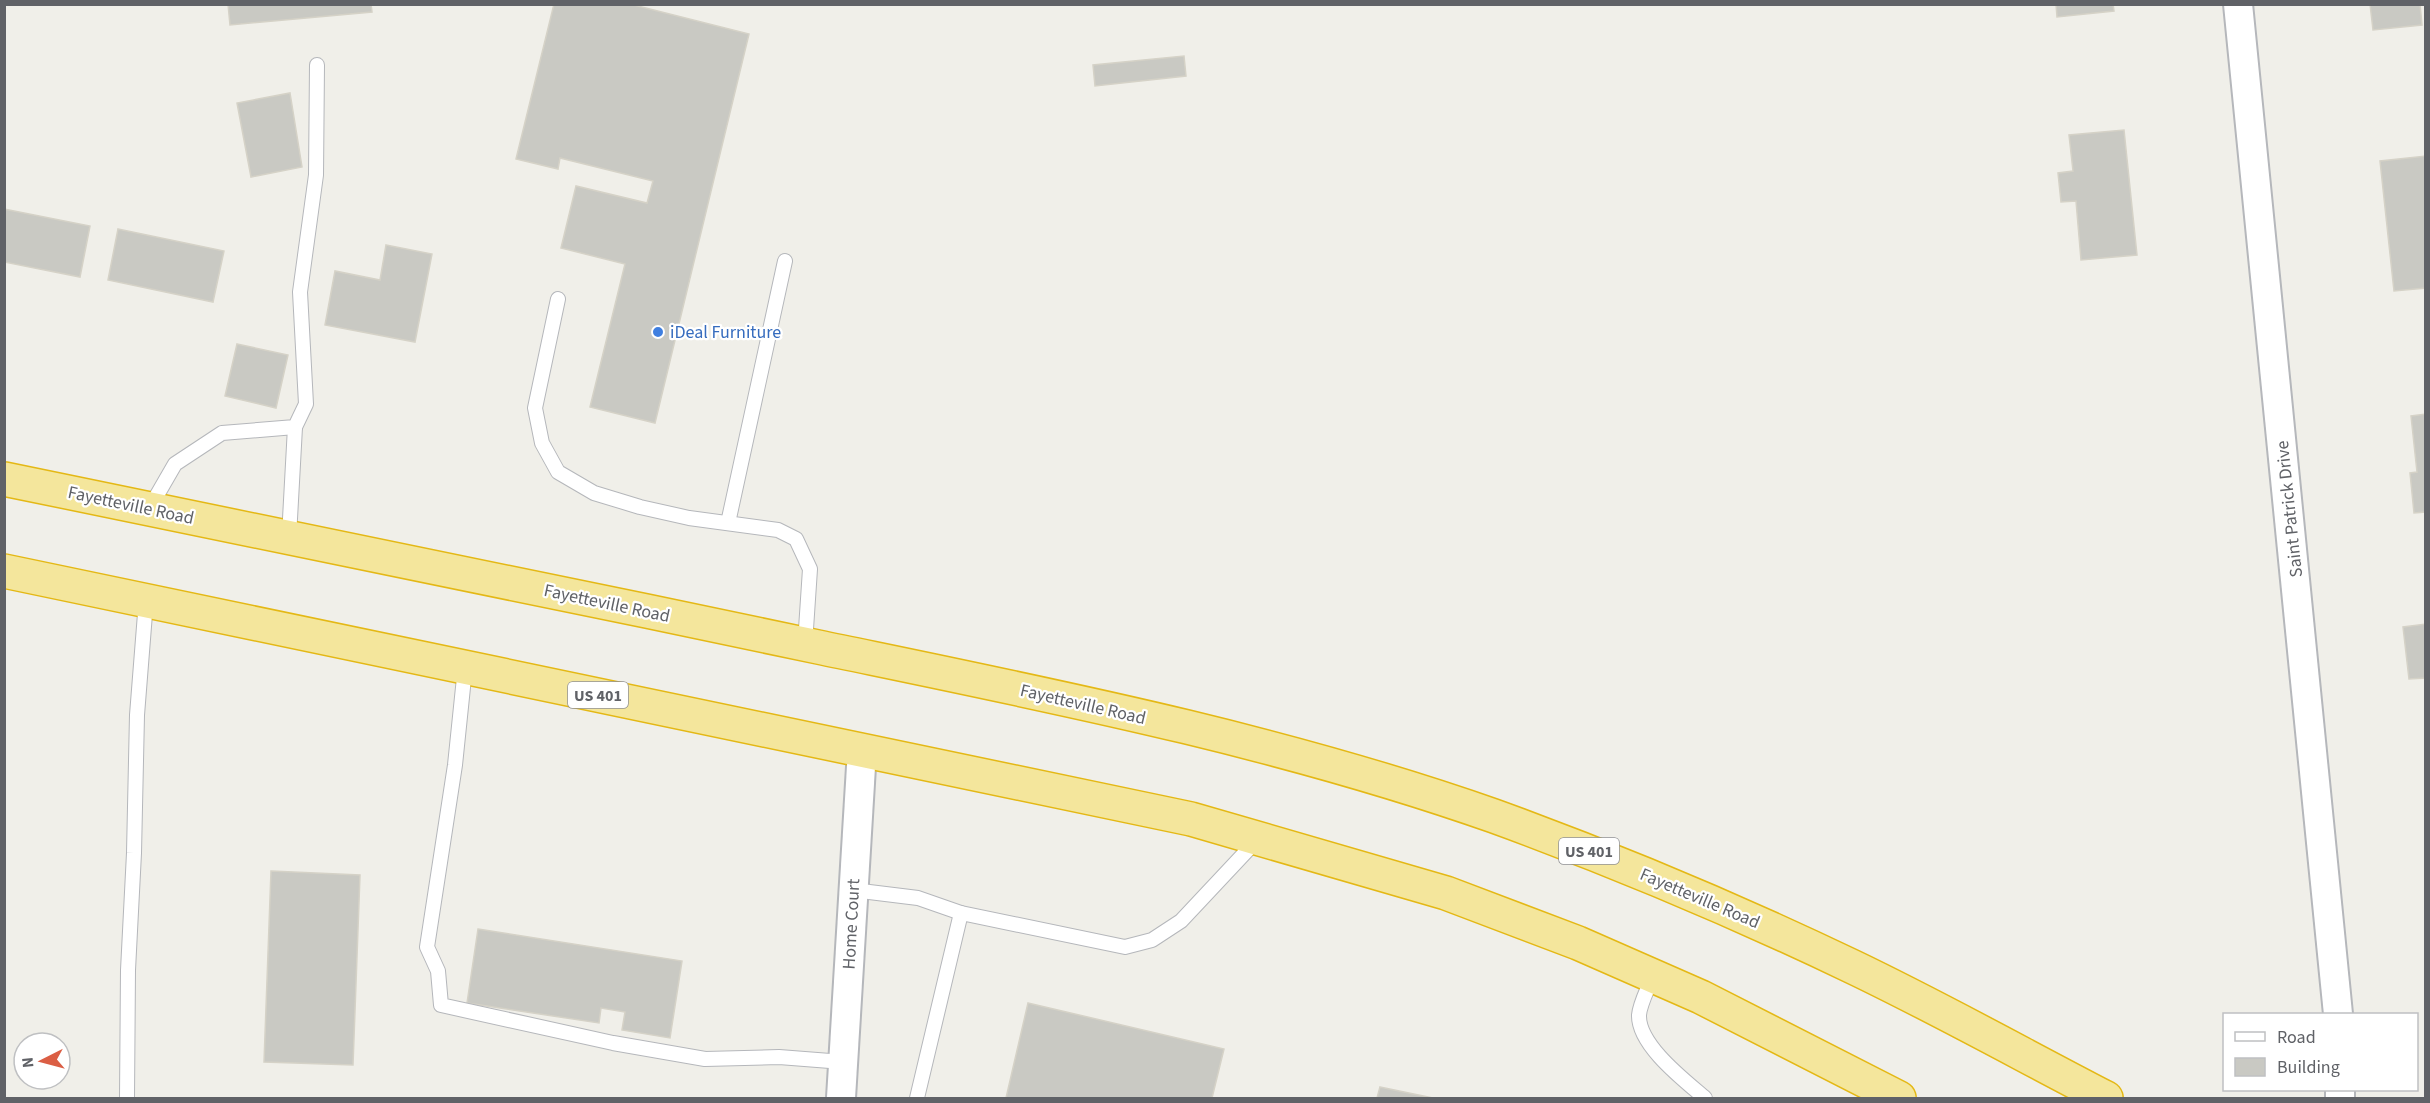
<svg xmlns="http://www.w3.org/2000/svg" width="2430" height="1103" viewBox="0 0 2430 1103" font-family="'Source Sans 3',sans-serif">
	<rect width="100%" height="100%" fill="#f0efe9"/>
	<g fill="#c9c9c3" stroke="#d5d2c7" stroke-width="1.5">
		<path d="M 228,4 L 371,4 L 372,12 L 230,25 Z"/>
		<path d="M 554,4 L 630,4 L 749,34 L 655,423 L 590,407 L 625,264 L 561,248 L 576,186 L 647,203 L 653,181 L 560,158 L 558,169 L 516,159 Z"/>
		<path d="M 2056,4 L 2113,4 L 2114,11 L 2057,17 Z"/>
		<path d="M 2370,4 L 2420,4 L 2422,25 L 2373,30 Z"/>
		<path d="M 1184,56 L 1186,76 L 1095,86 L 1093,65 Z"/>
		<path d="M 290,93 L 302,167 L 251,177 L 237,103 Z"/>
		<path d="M 2124,130 L 2137,255 L 2081,260 L 2076,201 L 2061,202 L 2058,173 L 2073,171 L 2069,135 Z"/>
		<path d="M 2426,156 L 2426,288 L 2394,291 L 2380,161 Z"/>
		<path d="M 4,209 L 90,226 L 80,277 L 4,262 Z"/>
		<path d="M 118,229 L 224,251 L 213,302 L 108,280 Z"/>
		<path d="M 386,245 L 432,254 L 415,342 L 325,325 L 335,271 L 380,280 Z"/>
		<path d="M 237,344 L 288,355 L 276,408 L 225,396 Z"/>
		<path d="M 2426,414 L 2426,512 L 2414,513 L 2410,473 L 2417,472 L 2411,416 Z"/>
		<path d="M 2426,624 L 2426,678 L 2409,679 L 2403,627 Z"/>
		<path d="M 271,871 L 360,875 L 353,1065 L 264,1062 Z"/>
		<path d="M 478,929 L 682,961 L 670,1038 L 622,1030 L 625,1012 L 601,1008 L 599,1023 L 467,1003 Z"/>
		<path d="M 1028,1003 L 1224,1049 L 1212,1098 L 1006,1098 Z"/>
		<path d="M 1380,1087 L 1433,1098 L 1377,1098 Z"/>
	</g>
	<g fill="none" stroke-linecap="round" stroke-linejoin="round">
		<g stroke="#b5b7bb" stroke-width="16">
			<g id="lane">
				<path d="M 558,299 L 535,408 L 542,443 L 558,472 L 594,493 L 640,507 L 689,518 L 778,530 L 796,539 L 810,569 L 805,644"/>
				<path d="M 149,509 L 175,464 L 222,433 L 295,427 L 306,404 L 300,292 L 316,175 L 317,65"/>
				<path d="M 728,523 L 785,261"/>
				<path d="M 289,537 L 295,427"/>
				<path d="M 465,668 L 455,765 L 427,947 L 438,971 L 441,1005 L 613,1043 L 705,1059 L 779,1057 L 843,1062"/>
				<path d="M 853,890 L 918,898 L 961,913"/>
				<path d="M 1653,975 C 1649,987 1640,1003 1639,1015 C 1638,1045 1684,1080 1705,1098"/>
				<path d="M 127,1098 L 128,970 L 134,853 L 137,715 L 146,601"/>
				<path d="M 917,1098 L 961,913 L 1125,947 L 1152,940 L 1181,921 L 1257,840"/>
			</g>
		</g>
		<g stroke="#b5b7bb" stroke-width="32">
			<g id="street">
				<path d="M 2238,4 L 2338,1014"/>
				<path d="M 2340,1090 L 2340,1098"/>
				<path d="M 841,1098 L 862,750"/>
			</g>
		</g>
		<g stroke="#e4b815" stroke-width="36">
			<g id="highway">
				<path d="M 4,479 C 276,534 547,590 818,647 C 1044,694 1275,739 1494,816 C 1615,860 1734,910 1851,966 C 1937,1007 2021,1054 2106,1098"/>
				<path d="M 4,571 L 1191,819 L 1446,893 L 1578,943 L 1701,997 L 1899,1098"/>
			</g>
		</g>
		<use href="#lane" stroke="#fff" stroke-width="14"/>
		<use href="#street" stroke="#fff" stroke-width="28"/>
		<use href="#highway" stroke="#f4e69c" stroke-width="33"/>
	</g>
	<circle fill="#3f7fe0" stroke="#fff" stroke-width="2" cx="658" cy="332" r="6"/>
	<g text-anchor="middle" stroke-width="4.5" stroke-linejoin="round" paint-order="stroke">
		<g fill="#fff" stroke="#909195" stroke-width="1.5">
			<rect x="568" y="682" width="60" height="26" rx="4.5"/>
			<rect x="1559" y="838" width="60" height="26" rx="4.5"/>
		</g>
		<g font-size="16" font-weight="bold" fill="#606267">
			<text x="598" y="701">US 401</text>
			<text x="1589" y="857">US 401</text>
		</g>
		<g font-size="18" fill="#366cbe" stroke="#fff" text-anchor="start">
			<text x="670" y="338">iDeal Furniture</text>
		</g>
		<g font-size="18" fill="#606267" stroke="#fff">
			<text transform="translate(131 505) rotate(12)" y="6">Fayetteville Road</text>
			<text transform="translate(2289 509) rotate(-96)" y="6">Saint Patrick Drive</text>
			<text transform="translate(607 603) rotate(12)" y="6">Fayetteville Road</text>
			<text transform="translate(1083 704) rotate(13)" y="6">Fayetteville Road</text>
			<text transform="translate(1700 898) rotate(23)" y="6">Fayetteville Road</text>
			<text transform="translate(851 924) rotate(-87)" y="6">Home Court</text>
		</g>
	</g>
	<rect width="2430" height="1103" fill="none" stroke="#606267" stroke-width="12"/>
	<rect x="2223" y="1013" width="195" height="78" fill="#ffffff" stroke="#bfc0c2" stroke-width="1.5"/>
	<rect x="2235" y="1032" width="30" height="9" fill="#ffffff" stroke="#bfc0c2" stroke-width="1.5"/>
	<text x="2277" y="1043" font-size="18" fill="#606267">Road</text>
	<rect x="2235" y="1058" width="30" height="18" fill="#c9c9c3" stroke="#bfc0c2" stroke-width="1.5"/>
	<text x="2277" y="1073" font-size="18" fill="#606267">Building</text>
	<g transform="translate(42 1061) rotate(264)"><circle r="28" fill="#ffffff" stroke="#bfc0c2" stroke-width="1.5"/>
	<path d="M0-4.5L10 22L0 15L-10 22Z" fill="#db5e44"/>
	<text y="-9" font-size="16" font-weight="bold" text-anchor="middle" fill="#606267">N</text>
	</g>
</svg>
